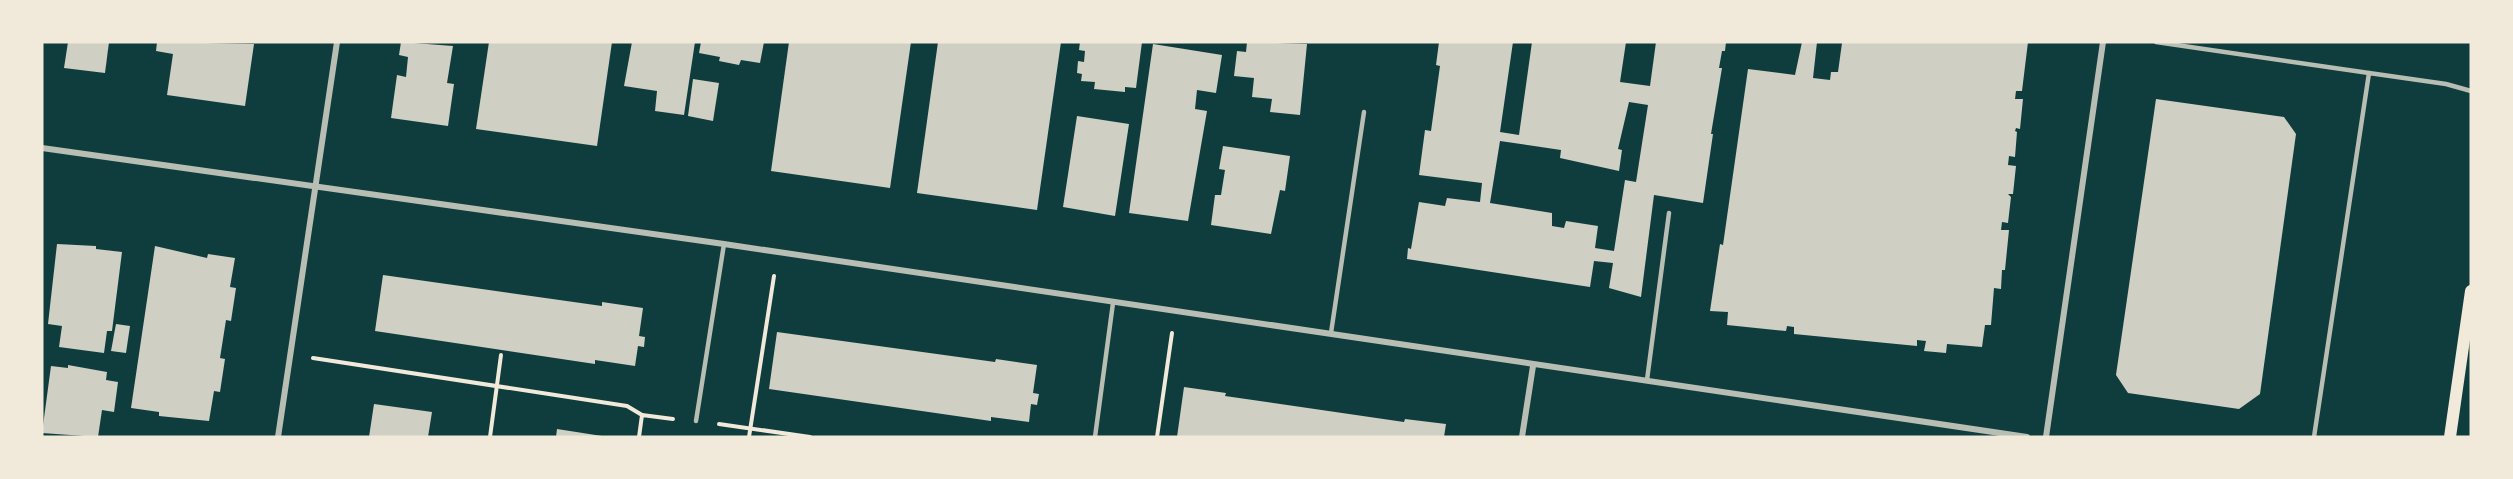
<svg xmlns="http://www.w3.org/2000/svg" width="2513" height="479" viewBox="0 0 2513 479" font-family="Inter,sans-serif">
	<rect width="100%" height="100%" fill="#0f3d3e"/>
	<g fill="#cfcfc3" fill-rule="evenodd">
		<path d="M 68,42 L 109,42 L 105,73 L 64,68 Z"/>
		<path d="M 157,42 L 254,44 L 245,106 L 167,95 L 173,54 L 156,51 Z"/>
		<path d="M 401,42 L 453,46 L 447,83 L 454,84 L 448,126 L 391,118 L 397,75 L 406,77 L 408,57 L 399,55 Z"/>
		<path d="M 489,42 L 612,42 L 597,146 L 476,129 Z"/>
		<path d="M 632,42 L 695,42 L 684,115 L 655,111 L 657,91 L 624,86 Z"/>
		<path d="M 701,42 L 764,42 L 760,63 L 741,60 L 739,65 L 719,61 L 720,57 L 699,53 Z"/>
		<path d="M 789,42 L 911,42 L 890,188 L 771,171 Z"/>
		<path d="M 938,42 L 1061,42 L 1037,210 L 917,193 Z"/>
		<path d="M 1080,42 L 1142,42 L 1136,88 L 1125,87 L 1125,92 L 1094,89 L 1095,82 L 1081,81 L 1082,74 L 1077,73 L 1078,61 L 1084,62 L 1085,51 L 1079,50 Z"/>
		<path d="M 1247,42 L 1307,44 L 1300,115 L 1270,112 L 1272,99 L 1252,97 L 1254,78 L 1234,76 L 1237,51 L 1246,52 Z"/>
		<path d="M 1439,42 L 1513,42 L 1500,132 L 1519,135 L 1532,42 L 1626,42 L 1620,82 L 1650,86 L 1656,42 L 1726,42 L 1725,51 L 1722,51 L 1719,68 L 1722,68 L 1711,134 L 1713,134 L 1703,203 L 1654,195 L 1641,297 L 1609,288 L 1613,263 L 1594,261 L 1590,287 L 1407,259 L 1408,248 L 1411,249 L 1419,202 L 1445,206 L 1447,198 L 1480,202 L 1482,183 L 1419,175 L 1425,130 L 1431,131 L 1440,66 L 1436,65 ZM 1629,102 L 1648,105 L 1636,182 L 1625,180 L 1614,251 L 1595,248 L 1598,226 L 1566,221 L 1564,228 L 1552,226 L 1552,213 L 1490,203 L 1500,141 L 1561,150 L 1560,158 L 1619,171 L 1622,150 L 1618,149 Z"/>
		<path d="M 1802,42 L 1817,42 L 1813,78 L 1830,80 L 1831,72 L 1838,72 L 1842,43 L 2028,42 L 2022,91 L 2016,91 L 2015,99 L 2023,99 L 2020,129 L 2016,128 L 2015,131 L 2017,132 L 2015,157 L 2009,156 L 2008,165 L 2016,166 L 2013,194 L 2008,194 L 2011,197 L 2008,223 L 2002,222 L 2001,230 L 2009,230 L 2005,270 L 2002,270 L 2001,289 L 1994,288 L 1991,325 L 1985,325 L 1982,347 L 1947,344 L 1946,353 L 1924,351 L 1926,341 L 1917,340 L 1917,346 L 1794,334 L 1794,327 L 1787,326 L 1786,331 L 1727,325 L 1728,312 L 1710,311 L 1720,244 L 1723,245 L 1748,69 L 1795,75 Z"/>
		<path d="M 1153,44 L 1222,55 L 1216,93 L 1197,90 L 1195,109 L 1207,111 L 1188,221 L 1129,213 Z"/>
		<path d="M 693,79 L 719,83 L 713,121 L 688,116 Z"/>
		<path d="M 2156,99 L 2284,117 L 2296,134 L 2260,394 L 2239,409 L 2128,393 L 2116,375 Z"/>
		<path d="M 1077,116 L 1129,124 L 1115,216 L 1063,207 Z"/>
		<path d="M 1223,146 L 1290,156 L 1285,191 L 1280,190 L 1271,234 L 1211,225 L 1215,195 L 1221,195 L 1225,170 L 1219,169 Z"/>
		<path d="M 57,244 L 96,246 L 96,249 L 122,252 L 112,331 L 107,331 L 104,353 L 59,347 L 62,326 L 48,324 Z"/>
		<path d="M 155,246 L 207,258 L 208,254 L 235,258 L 230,287 L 236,288 L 231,321 L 226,320 L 220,358 L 225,359 L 220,392 L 214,391 L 209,421 L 159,416 L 159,412 L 131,408 Z"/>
		<path d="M 383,275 L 602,306 L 602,302 L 643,308 L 639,336 L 645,337 L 644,347 L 638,346 L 635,366 L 595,360 L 595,364 L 375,331 Z"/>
		<path d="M 116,324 L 130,326 L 126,353 L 111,351 Z"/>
		<path d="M 777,332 L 995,362 L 996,359 L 1037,365 L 1033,393 L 1039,394 L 1037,405 L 1031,404 L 1029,422 L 991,417 L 991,421 L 769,389 Z"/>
		<path d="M 68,365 L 107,372 L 106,380 L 118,382 L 114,412 L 102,410 L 98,437 L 42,433 L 51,366 L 68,368 Z"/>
		<path d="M 1184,387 L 1226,393 L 1225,396 L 1404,422 L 1405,419 L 1446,424 L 1444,437 L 1177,437 Z"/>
		<path d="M 374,404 L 432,412 L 428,437 L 369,437 Z"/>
		<path d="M 557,429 L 602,436 L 602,437 L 556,437 Z"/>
	</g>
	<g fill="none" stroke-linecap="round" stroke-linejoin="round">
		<g stroke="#f1e9da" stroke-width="4">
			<path d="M 313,358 L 627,406 L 642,415"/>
			<path d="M 719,424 L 810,437"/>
			<path d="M 490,437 L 501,355"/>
			<path d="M 639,437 L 642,415 L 673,419"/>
			<path d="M 749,437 L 774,276"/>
			<path d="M 1157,437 L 1172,333"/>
		</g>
		<g stroke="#b8beb3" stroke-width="4.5">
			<path d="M 2156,42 L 2369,73"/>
			<path d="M 1331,333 L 1364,112"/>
			<path d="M 1647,380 L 1669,213"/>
			<path d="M 696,421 L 724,244"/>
			<path d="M 1095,437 L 1113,303"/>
			<path d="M 2314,437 L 2369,73 L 2446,84 L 2471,91"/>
		</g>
		<g stroke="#b8beb3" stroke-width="6">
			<path d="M 42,148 L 724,244 L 2027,437"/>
			<path d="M 278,437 L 337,42"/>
			<path d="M 1522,437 L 1533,366"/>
			<path d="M 2046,437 L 2103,42"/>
		</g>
		<path stroke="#f1e9da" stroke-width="12" d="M 2450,437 L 2471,291"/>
	</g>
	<rect width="2513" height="479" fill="none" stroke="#f1e9da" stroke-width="87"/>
</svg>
